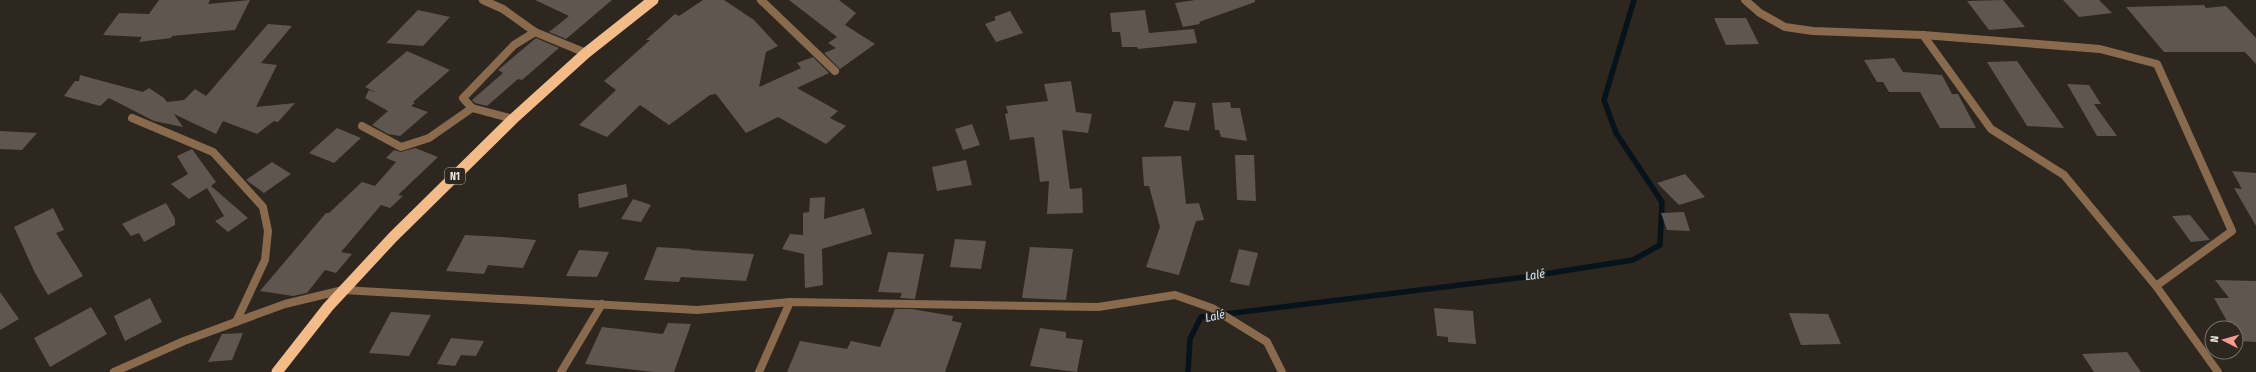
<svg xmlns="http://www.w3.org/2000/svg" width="2256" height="372" viewBox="0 0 2256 372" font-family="'Fira Sans Condensed',sans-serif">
	<rect width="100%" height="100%" fill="#2d2720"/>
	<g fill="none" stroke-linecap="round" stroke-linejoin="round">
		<path stroke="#06131b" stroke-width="5.5" d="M 1188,372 L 1190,339 L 1201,317 L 1525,277 L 1633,260 L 1660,245 L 1662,202 L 1616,133 L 1604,100 L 1634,0"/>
	</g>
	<g fill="#5e564f">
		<path d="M 159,0 L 210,0 L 208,4 L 250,0 L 235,30 L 172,36 L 171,38 L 139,42 L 142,37 L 103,35 L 119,13 L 149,14 Z"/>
		<path d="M 535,0 L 612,0 L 566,39 L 549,32 L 569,16 Z"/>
		<path d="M 703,0 L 724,0 L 754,20 L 778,46 L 766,52 L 759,87 L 801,68 L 797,63 L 813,57 L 829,73 L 797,88 L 838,111 L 830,118 L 846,126 L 826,144 L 778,117 L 746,133 L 716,94 L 710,95 L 669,125 L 640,105 L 607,137 L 579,125 L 616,90 L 604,81 L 650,40 L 646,40 L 675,14 L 679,16 Z"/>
		<path d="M 789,0 L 839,0 L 856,13 L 845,25 L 875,44 L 840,69 L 824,53 L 836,48 L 828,43 L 837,37 Z"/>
		<path d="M 1195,0 L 1255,0 L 1255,2 L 1199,22 L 1200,24 L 1183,27 L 1175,3 Z"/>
		<path d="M 2003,0 L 2025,27 L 1989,30 L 1967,1 Z"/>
		<path d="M 2063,0 L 2099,0 L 2112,13 L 2079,17 Z"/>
		<path d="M 2204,5 L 2206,8 L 2226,6 L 2256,38 L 2256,64 L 2245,52 L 2164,52 L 2126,7 Z"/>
		<path d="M 418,10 L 450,17 L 423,46 L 386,43 Z"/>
		<path d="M 1145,10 L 1149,33 L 1194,29 L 1197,43 L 1138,49 L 1137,47 L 1122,47 L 1120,32 L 1112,32 L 1110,13 Z"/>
		<path d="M 1010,11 L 1023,33 L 996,42 L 985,24 L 996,20 L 994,17 Z"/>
		<path d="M 1714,18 L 1746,18 L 1759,44 L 1726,45 Z"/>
		<path d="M 268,24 L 292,26 L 261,63 L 277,65 L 256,107 L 295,103 L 278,122 L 274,121 L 257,134 L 223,121 L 216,134 L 174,114 L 183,127 L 154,121 L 109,98 L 100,106 L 64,96 L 75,81 L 79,81 L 80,75 L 143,92 L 149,88 L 164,98 L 167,102 L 184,100 L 195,89 L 206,96 Z"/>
		<path d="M 536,38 L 559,48 L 522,80 L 518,79 L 487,106 L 475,103 L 472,100 L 503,73 L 498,70 Z"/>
		<path d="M 407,51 L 450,70 L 413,102 L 415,103 L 411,106 L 428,112 L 400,136 L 388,134 L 372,125 L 388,111 L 365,98 L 369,90 L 377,93 L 365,87 Z"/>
		<path d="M 1894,58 L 1903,72 L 1942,75 L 1952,94 L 1958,94 L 1976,128 L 1940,128 L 1920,92 L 1889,92 L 1883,82 L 1877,82 L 1864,60 Z"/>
		<path d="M 2017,61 L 2064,128 L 2027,126 L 1987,62 Z"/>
		<path d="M 1071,81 L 1076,112 L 1092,114 L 1088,133 L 1062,130 L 1070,189 L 1082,188 L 1083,213 L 1047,214 L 1049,181 L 1040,182 L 1034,137 L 1010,140 L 1005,114 L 1008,113 L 1006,106 L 1048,101 L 1044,84 Z"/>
		<path d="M 2067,84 L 2089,85 L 2101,104 L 2094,104 L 2117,136 L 2097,136 Z"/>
		<path d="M 1174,101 L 1196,103 L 1189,131 L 1164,127 Z"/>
		<path d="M 1230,102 L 1231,108 L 1240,108 L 1247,141 L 1221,137 L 1219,130 L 1215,130 L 1212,103 Z"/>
		<path d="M 972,124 L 980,145 L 963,150 L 955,129 Z"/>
		<path d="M 337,128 L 361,138 L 334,163 L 309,153 Z"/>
		<path d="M 0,131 L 37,133 L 22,150 L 0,149 Z"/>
		<path d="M 415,148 L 438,157 L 398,195 L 403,196 L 390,208 L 381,205 L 341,252 L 352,254 L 336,273 L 325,270 L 307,293 L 293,296 L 260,291 L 326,213 L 329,213 L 362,182 L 375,186 L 396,162 L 386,158 L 394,150 L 401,152 Z"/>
		<path d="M 192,149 L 216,182 L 211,186 L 248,218 L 228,232 L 215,221 L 224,216 L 207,188 L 189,199 L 171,184 L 188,174 L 177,156 Z"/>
		<path d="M 1235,155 L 1254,155 L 1256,201 L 1237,200 Z"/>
		<path d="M 1181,156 L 1186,204 L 1199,203 L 1204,220 L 1196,221 L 1179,275 L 1146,267 L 1160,227 L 1149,186 L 1144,186 L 1142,157 Z"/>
		<path d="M 966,160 L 972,185 L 937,191 L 932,167 Z"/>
		<path d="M 272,162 L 291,174 L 264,193 L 246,180 Z"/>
		<path d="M 2232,171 L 2256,173 L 2256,226 L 2234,188 L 2242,189 Z"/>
		<path d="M 1685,174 L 1705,197 L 1679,205 L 1657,183 Z"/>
		<path d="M 626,184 L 628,197 L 579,208 L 578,194 Z"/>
		<path d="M 825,197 L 824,219 L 864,208 L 872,234 L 822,249 L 823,285 L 805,288 L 804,254 L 782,249 L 790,234 L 803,235 L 803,213 L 809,212 L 810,198 Z"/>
		<path d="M 633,199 L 651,205 L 641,222 L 621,219 Z"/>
		<path d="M 166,203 L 175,219 L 175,225 L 144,242 L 139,233 L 131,236 L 122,224 Z"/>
		<path d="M 53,208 L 64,230 L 56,233 L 83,276 L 48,295 L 35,273 L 14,227 Z"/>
		<path d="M 1684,212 L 1690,231 L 1667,230 L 1661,213 Z"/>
		<path d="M 2190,215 L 2210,240 L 2191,242 L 2172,216 Z"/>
		<path d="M 465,235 L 502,237 L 536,240 L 523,268 L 488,265 L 484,274 L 446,271 Z"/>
		<path d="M 955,239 L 986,241 L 981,269 L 950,267 Z"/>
		<path d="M 657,247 L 691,249 L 690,250 L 754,254 L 746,281 L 681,277 L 679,282 L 644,280 Z"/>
		<path d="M 1030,247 L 1073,249 L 1066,300 L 1022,298 Z"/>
		<path d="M 1239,249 L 1258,253 L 1249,286 L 1230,282 Z"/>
		<path d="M 579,250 L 609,252 L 597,277 L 566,276 Z"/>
		<path d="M 888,252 L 924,254 L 915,299 L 900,298 L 902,293 L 878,292 Z"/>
		<path d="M 2215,280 L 2256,281 L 2256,342 L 2238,341 L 2236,328 L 2231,328 L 2214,298 L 2229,298 Z"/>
		<path d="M 0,292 L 19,319 L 0,330 Z"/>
		<path d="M 150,298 L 162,322 L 125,341 L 114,316 Z"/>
		<path d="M 91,307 L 107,334 L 50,367 L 34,338 Z"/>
		<path d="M 1434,308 L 1473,311 L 1476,344 L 1448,342 L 1448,337 L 1437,336 Z"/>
		<path d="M 895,309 L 912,309 L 953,316 L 952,321 L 962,323 L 945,372 L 787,372 L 800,341 L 847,349 L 851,341 L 880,347 Z"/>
		<path d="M 391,312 L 431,315 L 409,356 L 369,353 Z"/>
		<path d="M 1789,313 L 1828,314 L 1841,344 L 1801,345 Z"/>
		<path d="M 668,323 L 691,324 L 674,372 L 653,372 L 585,364 L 602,327 L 663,334 Z"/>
		<path d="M 1040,328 L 1066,332 L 1066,338 L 1083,340 L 1077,372 L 1030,366 Z"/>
		<path d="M 243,333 L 232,360 L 208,362 L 222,334 Z"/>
		<path d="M 451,338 L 472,340 L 484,341 L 476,356 L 461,355 L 455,366 L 437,364 Z"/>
		<path d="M 2127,352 L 2141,372 L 2094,372 L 2082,354 Z"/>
	</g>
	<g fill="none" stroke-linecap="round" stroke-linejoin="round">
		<g stroke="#896a4d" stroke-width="8">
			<path d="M 483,0 L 503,9 L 535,32 L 586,53"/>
			<path d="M 761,0 L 835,71"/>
			<path d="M 1745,0 L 1760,13 L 1785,27 L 1813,31 L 1923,35 L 2100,49 L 2157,64 L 2232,231 L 2156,286"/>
			<path d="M 1923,35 L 1991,129 L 2064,175 L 2156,286 L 2218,372"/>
			<path d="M 132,118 L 213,152 L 263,207 L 268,231 L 265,260 L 236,322"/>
			<path d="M 513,119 L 472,108 L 463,98 L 514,45 L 535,32"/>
			<path d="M 362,126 L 401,147 L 429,138 L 472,108"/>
			<path d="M 114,372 L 184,341 L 285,304 L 343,290 L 697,310 L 790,302 L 1098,307 L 1175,295 L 1212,308 L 1267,342 L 1282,372"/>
			<path d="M 561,372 L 602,304"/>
			<path d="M 759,372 L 790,302"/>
		</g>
		<path stroke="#f3bb88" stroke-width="11" d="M 277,372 L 328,307 L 393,237 L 513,119 L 586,53 L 653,0"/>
	</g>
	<g text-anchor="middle" stroke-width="3" stroke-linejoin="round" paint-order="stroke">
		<rect fill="#2d2720" stroke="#b1ada7" stroke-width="1" x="445" y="168" width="20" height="16" rx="3"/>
		<g font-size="10" font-weight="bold" fill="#eae6e1">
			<text x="455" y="180">N1</text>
		</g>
		<g font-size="12" font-style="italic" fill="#d1e7f6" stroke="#2d2720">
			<text transform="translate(1535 275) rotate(-8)" y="4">Lalé</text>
			<text transform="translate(1215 316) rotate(-12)" y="4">Lalé</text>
		</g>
	</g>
	<g transform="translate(2224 340) rotate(276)"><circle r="19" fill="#2d2720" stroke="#79736d"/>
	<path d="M0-3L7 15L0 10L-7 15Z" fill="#f59c91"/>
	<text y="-6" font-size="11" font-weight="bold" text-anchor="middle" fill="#eae6e1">N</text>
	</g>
</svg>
